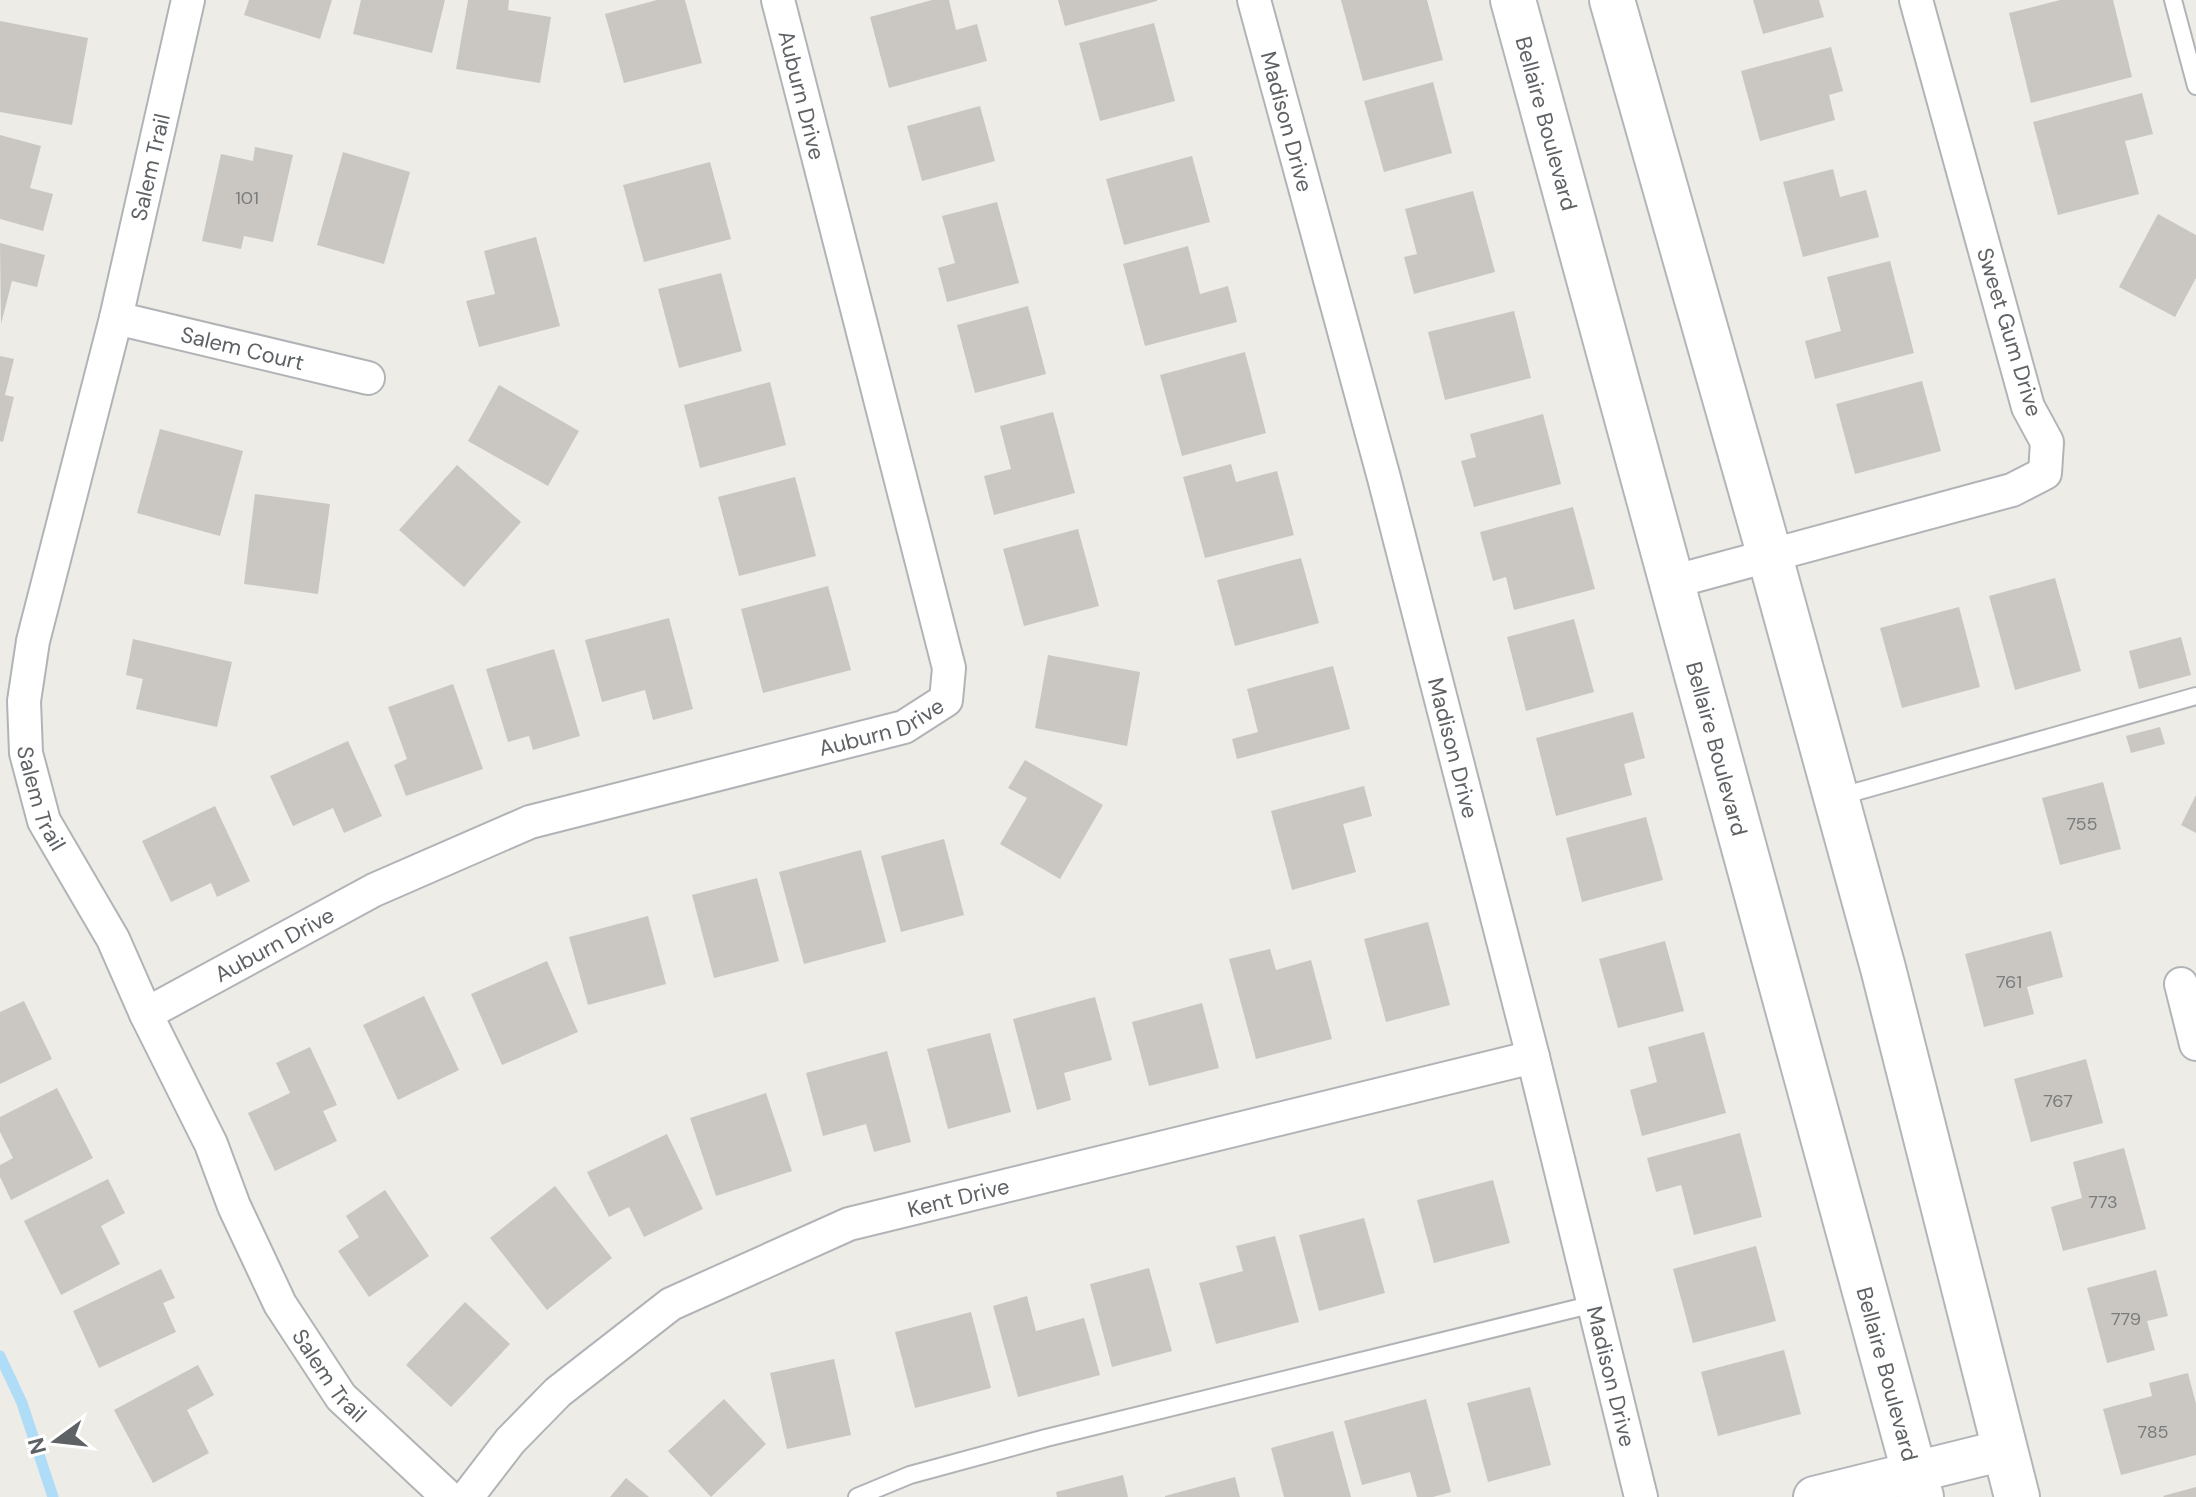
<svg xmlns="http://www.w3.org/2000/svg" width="2196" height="1497" viewBox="0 0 2196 1497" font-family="'DM Sans',sans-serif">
	<rect width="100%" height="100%" fill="#eeece6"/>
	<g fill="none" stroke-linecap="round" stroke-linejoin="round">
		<path stroke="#afdcf6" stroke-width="11" d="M 0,1356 L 22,1403 L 53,1497"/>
	</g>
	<g fill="#cac7c3">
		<path d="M 249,0 L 332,0 L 320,39 L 244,15 Z"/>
		<path d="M 361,0 L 445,0 L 432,53 L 353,34 Z"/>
		<path d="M 468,0 L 509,0 L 508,10 L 551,17 L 540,83 L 456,69 Z"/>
		<path d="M 657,0 L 685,0 L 702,63 L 624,83 L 605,14 Z"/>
		<path d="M 932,0 L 949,0 L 956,30 L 977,24 L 987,61 L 889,88 L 870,17 Z"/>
		<path d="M 1058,0 L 1157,0 L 1157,1 L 1065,26 Z"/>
		<path d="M 1341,0 L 1427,0 L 1443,60 L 1363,81 Z"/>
		<path d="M 1753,0 L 1819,0 L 1824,17 L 1763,34 Z"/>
		<path d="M 2060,0 L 2113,0 L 2132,77 L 2031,103 L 2009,13 Z"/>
		<path d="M 0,21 L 88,38 L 72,125 L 0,112 Z"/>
		<path d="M 1154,23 L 1175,101 L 1100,121 L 1079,43 Z"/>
		<path d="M 1831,47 L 1843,91 L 1829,95 L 1835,120 L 1760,141 L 1741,71 Z"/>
		<path d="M 1433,82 L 1452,153 L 1384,172 L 1364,101 Z"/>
		<path d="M 2142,93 L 2153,134 L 2125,141 L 2139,194 L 2058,215 L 2033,122 Z"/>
		<path d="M 980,106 L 995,161 L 922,181 L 907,126 Z"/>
		<path d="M 0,135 L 41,146 L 30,188 L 53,194 L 43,231 L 0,219 Z"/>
		<path d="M 255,147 L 293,155 L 273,242 L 244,236 L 241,249 L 202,241 L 221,154 L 253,161 Z"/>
		<path d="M 343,152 L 410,172 L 384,264 L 317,245 Z"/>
		<path d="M 1192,156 L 1210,222 L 1124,245 L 1106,179 Z"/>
		<path d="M 710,162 L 731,239 L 644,262 L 623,185 Z"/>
		<path d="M 1833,169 L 1840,197 L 1866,190 L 1879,237 L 1803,257 L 1783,182 Z"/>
		<path d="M 1473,191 L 1495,272 L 1414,294 L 1404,257 L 1417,254 L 1405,209 Z"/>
		<path d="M 997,202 L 1019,283 L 947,302 L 938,268 L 955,263 L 942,216 Z"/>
		<path d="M 2158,214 L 2196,235 L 2196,278 L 2175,317 L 2119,287 Z"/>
		<path d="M 536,237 L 560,326 L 479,347 L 466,301 L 495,294 L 484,251 Z"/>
		<path d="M 0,243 L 45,255 L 37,287 L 12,281 L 1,324 Z"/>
		<path d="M 1188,246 L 1200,294 L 1228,286 L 1237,322 L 1145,346 L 1123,264 Z"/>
		<path d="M 1890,261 L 1914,353 L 1815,379 L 1805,341 L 1841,331 L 1827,277 Z"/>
		<path d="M 721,273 L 742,351 L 679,368 L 658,289 Z"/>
		<path d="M 1028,306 L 1046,374 L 975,393 L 957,325 Z"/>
		<path d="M 1514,311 L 1531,378 L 1445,400 L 1428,332 Z"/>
		<path d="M 1245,352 L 1266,433 L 1182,456 L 1160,375 Z"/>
		<path d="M 0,356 L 14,359 L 5,395 L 14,397 L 3,442 L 0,441 Z"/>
		<path d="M 1922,381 L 1941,451 L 1855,474 L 1836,404 Z"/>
		<path d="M 770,382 L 786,445 L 700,468 L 684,405 Z"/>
		<path d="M 499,385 L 579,431 L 548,486 L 468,441 Z"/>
		<path d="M 1053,412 L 1075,493 L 994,515 L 984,476 L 1011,469 L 1000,426 Z"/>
		<path d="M 1543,414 L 1561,484 L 1474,507 L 1461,461 L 1476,457 L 1470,434 Z"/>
		<path d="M 160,429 L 243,451 L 220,536 L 137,513 Z"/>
		<path d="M 1231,464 L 1236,482 L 1277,471 L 1294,535 L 1205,558 L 1183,477 Z"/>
		<path d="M 457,465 L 521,522 L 464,587 L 399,530 Z"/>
		<path d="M 795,477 L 816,556 L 739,576 L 718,497 Z"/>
		<path d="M 255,494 L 330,504 L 318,594 L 244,584 Z"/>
		<path d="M 1573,507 L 1595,589 L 1514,610 L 1506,577 L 1493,581 L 1480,532 Z"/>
		<path d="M 1078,529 L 1099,606 L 1024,626 L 1003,549 Z"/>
		<path d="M 1301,558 L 1319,623 L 1235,646 L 1217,580 Z"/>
		<path d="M 2055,578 L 2081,671 L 2015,690 L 1989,596 Z"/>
		<path d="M 828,586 L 851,670 L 763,693 L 741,609 Z"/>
		<path d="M 1959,607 L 1980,687 L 1902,708 L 1880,628 Z"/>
		<path d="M 669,618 L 693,709 L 653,720 L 645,690 L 602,702 L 585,640 Z"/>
		<path d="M 1574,619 L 1594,692 L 1526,711 L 1507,637 Z"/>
		<path d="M 2181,637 L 2191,675 L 2139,689 L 2129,651 Z"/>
		<path d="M 133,639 L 232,662 L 217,727 L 136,709 L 143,679 L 126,675 Z"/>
		<path d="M 554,649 L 580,736 L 533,750 L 529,736 L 508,742 L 486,669 Z"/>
		<path d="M 1048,655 L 1140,672 L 1127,746 L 1035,728 Z"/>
		<path d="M 1333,666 L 1350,729 L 1237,759 L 1232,739 L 1258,732 L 1247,689 Z"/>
		<path d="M 453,684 L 483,769 L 406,796 L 394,765 L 407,759 L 388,707 Z"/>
		<path d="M 1633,712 L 1645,758 L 1624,764 L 1632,795 L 1556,816 L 1536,738 Z"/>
		<path d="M 2160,727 L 2165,744 L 2131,753 L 2126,736 Z"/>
		<path d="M 348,741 L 382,816 L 344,833 L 333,808 L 293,826 L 270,776 Z"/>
		<path d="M 1025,760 L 1103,805 L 1060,879 L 1000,844 L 1027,798 L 1008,788 Z"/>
		<path d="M 2103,782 L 2121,849 L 2060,865 L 2042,798 Z"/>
		<path d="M 1364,786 L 1372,816 L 1343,824 L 1356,872 L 1292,890 L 1271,811 Z"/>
		<path d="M 2196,795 L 2196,833 L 2181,825 Z"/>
		<path d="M 215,806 L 250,881 L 217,897 L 211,883 L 171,902 L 142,841 Z"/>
		<path d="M 1646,817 L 1663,880 L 1582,902 L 1566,838 Z"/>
		<path d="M 944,839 L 964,915 L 901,932 L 881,856 Z"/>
		<path d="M 861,850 L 886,942 L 804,964 L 779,872 Z"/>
		<path d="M 757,878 L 779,961 L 714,978 L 692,895 Z"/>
		<path d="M 648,916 L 666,984 L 588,1005 L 569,937 Z"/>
		<path d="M 1428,922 L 1450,1005 L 1386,1022 L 1364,939 Z"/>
		<path d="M 2051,931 L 2063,977 L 2027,987 L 2034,1014 L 1984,1027 L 1965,954 Z"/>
		<path d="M 1665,941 L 1684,1011 L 1618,1028 L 1599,959 Z"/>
		<path d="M 1270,949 L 1276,970 L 1311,960 L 1332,1039 L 1256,1059 L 1229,959 Z"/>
		<path d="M 547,961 L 578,1032 L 502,1065 L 471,994 Z"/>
		<path d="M 424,996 L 459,1070 L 398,1100 L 363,1025 Z"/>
		<path d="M 1095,997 L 1112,1060 L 1064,1073 L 1071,1100 L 1037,1110 L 1013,1019 Z"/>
		<path d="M 24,1001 L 52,1059 L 0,1084 L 0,1012 Z"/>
		<path d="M 1202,1003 L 1219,1068 L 1149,1086 L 1132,1022 Z"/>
		<path d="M 1704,1032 L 1726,1113 L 1642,1136 L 1630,1090 L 1657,1082 L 1648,1047 Z"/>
		<path d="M 990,1033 L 1011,1112 L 948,1129 L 927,1049 Z"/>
		<path d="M 310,1047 L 337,1105 L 323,1111 L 337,1141 L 275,1171 L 248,1113 L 290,1093 L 276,1063 Z"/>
		<path d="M 887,1051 L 911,1142 L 874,1152 L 866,1124 L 823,1136 L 806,1073 Z"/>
		<path d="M 2086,1059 L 2103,1123 L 2031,1142 L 2014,1079 Z"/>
		<path d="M 57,1088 L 93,1158 L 11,1200 L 0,1177 L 0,1165 L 13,1158 L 0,1132 L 0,1117 Z"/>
		<path d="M 766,1093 L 792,1171 L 716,1196 L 690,1118 Z"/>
		<path d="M 1740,1133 L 1762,1217 L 1694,1235 L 1681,1185 L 1656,1192 L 1647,1158 Z"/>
		<path d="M 667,1134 L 703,1209 L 644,1237 L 629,1207 L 609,1217 L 587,1172 Z"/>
		<path d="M 2124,1148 L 2146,1229 L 2063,1251 L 2051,1207 L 2082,1198 L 2073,1162 Z"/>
		<path d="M 108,1179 L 125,1213 L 101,1226 L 120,1264 L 61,1295 L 24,1221 Z"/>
		<path d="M 1493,1180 L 1510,1243 L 1434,1263 L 1417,1200 Z"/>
		<path d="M 555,1186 L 612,1258 L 547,1310 L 490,1238 Z"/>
		<path d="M 385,1190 L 429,1256 L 369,1297 L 338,1251 L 359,1237 L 346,1216 Z"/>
		<path d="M 1364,1218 L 1385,1293 L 1319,1311 L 1299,1235 Z"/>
		<path d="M 1275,1236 L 1299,1322 L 1216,1344 L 1199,1283 L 1243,1271 L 1236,1246 Z"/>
		<path d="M 1756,1246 L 1776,1321 L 1693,1343 L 1673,1269 Z"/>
		<path d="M 1149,1268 L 1172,1351 L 1112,1367 L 1090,1284 Z"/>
		<path d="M 161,1269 L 175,1298 L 163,1303 L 176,1332 L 99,1368 L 73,1311 Z"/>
		<path d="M 2156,1270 L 2168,1316 L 2147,1321 L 2155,1350 L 2107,1363 L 2087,1288 Z"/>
		<path d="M 1027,1296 L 1036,1331 L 1084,1318 L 1100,1375 L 1018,1397 L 993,1306 Z"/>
		<path d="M 465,1302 L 510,1344 L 451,1407 L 406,1365 Z"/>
		<path d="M 971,1312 L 991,1388 L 915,1408 L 895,1332 Z"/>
		<path d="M 1784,1350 L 1801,1414 L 1718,1436 L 1701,1372 Z"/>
		<path d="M 834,1359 L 851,1435 L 787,1449 L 770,1373 Z"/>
		<path d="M 198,1365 L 214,1395 L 187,1410 L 209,1453 L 153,1483 L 114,1410 Z"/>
		<path d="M 2188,1373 L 2196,1404 L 2196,1455 L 2121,1475 L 2103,1409 L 2152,1396 L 2149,1383 Z"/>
		<path d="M 1530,1387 L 1551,1465 L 1488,1482 L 1467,1403 Z"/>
		<path d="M 724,1399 L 766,1444 L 711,1497 L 668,1451 Z"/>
		<path d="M 1426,1399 L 1451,1492 L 1433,1497 L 1417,1497 L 1410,1472 L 1362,1485 L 1344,1421 Z"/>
		<path d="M 1333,1431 L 1351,1497 L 1284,1497 L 1271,1448 Z"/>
		<path d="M 1123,1475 L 1128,1497 L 1057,1497 L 1056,1492 Z"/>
		<path d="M 1235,1477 L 1240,1497 L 1165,1497 L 1165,1496 Z"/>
		<path d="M 626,1478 L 649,1497 L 610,1497 Z"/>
		<path d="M 2196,1487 L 2196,1497 L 2164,1497 L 2163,1496 Z"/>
	</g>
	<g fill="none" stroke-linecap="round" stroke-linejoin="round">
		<g stroke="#b1b4b7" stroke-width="20">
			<g id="service">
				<path d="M 2173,0 L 2196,86"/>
				<path d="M 1838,797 L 2196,696"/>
				<path d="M 857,1497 L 910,1475 L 1046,1438 L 1594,1304"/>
			</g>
		</g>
		<g stroke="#b1b4b7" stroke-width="36">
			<g id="minor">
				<path id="s1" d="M 188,0 L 116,318 L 33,641 L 24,701 L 26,753 L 44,821 L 113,939 L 146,1014 L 211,1144 L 234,1206 L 280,1304 L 341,1397 L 448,1497"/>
				<path id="s2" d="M 1254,0 L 1384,478 L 1533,1057 L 1641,1497"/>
				<path id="s3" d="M 116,318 L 368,378"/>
				<path d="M 1672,582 L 2012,490 L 2045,473 L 2047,442 L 2028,407 L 1916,0"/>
				<path d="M 2181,984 L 2196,1044"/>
				<path id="s4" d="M 146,1014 L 374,890 L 530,822 L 904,727 L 946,700 L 949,668 L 778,0"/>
				<path id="s5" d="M 467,1497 L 510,1441 L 558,1392 L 671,1304 L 849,1224 L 1533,1057"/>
			</g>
		</g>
		<g stroke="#b1b4b7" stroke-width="44">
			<path id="tertiary" d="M 1814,1497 L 2004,1450"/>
		</g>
		<g stroke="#b3b6b9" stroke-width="48">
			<g id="secondary">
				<path id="s6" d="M 1513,0 L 1921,1497"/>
				<path d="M 1612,0 L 1769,553 L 1883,968 L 2017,1497"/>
			</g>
		</g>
		<use href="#service" stroke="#fff" stroke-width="16"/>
		<use href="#minor" stroke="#fff" stroke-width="32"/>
		<use href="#tertiary" stroke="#fff" stroke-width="40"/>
		<use href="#secondary" stroke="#fff" stroke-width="44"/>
	</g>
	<g text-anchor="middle" stroke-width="8" stroke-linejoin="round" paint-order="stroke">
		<g font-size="18" fill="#797b7c">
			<text x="247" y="204">101</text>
			<text x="2082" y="830">755</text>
			<text x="2009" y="988">761</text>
			<text x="2058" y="1107">767</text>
			<text x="2103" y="1208">773</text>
			<text x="2126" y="1325">779</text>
			<text x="2153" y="1438">785</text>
		</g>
		<g font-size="22" fill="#5e6265" stroke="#fff">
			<text transform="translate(802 95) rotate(76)" y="8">Auburn Drive</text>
			<text dy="8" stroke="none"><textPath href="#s2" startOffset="126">Madison Drive</textPath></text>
			<text dy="8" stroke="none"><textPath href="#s6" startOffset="128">Bellaire Boulevard</textPath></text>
			<text transform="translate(150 167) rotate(-77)" y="8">Salem Trail</text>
			<text transform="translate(2010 332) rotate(73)" y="8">Sweet Gum Drive</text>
			<text dy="8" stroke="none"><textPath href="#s3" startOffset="130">Salem Court</textPath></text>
			<text dy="8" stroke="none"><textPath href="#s4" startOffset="794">Auburn Drive</textPath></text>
			<text dy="8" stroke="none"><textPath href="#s2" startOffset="774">Madison Drive</textPath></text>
			<text dy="8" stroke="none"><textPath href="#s6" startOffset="776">Bellaire Boulevard</textPath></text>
			<text dy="8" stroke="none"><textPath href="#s1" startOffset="820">Salem Trail</textPath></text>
			<text dy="8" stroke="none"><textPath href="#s4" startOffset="146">Auburn Drive</textPath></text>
			<text dy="8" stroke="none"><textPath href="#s5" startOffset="590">Kent Drive</textPath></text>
			<text dy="8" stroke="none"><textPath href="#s1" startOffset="1468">Salem Trail</textPath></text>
			<text dy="8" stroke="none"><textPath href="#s6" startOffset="1424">Bellaire Boulevard</textPath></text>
			<text dy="8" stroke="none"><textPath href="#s2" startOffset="1422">Madison Drive</textPath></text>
		</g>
	</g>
	<g transform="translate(56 1441) rotate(255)" stroke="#ffffff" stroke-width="6" paint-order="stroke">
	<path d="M0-6L14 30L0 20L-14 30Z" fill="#5e6265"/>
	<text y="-12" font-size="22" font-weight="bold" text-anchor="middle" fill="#5e6265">N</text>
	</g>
</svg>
